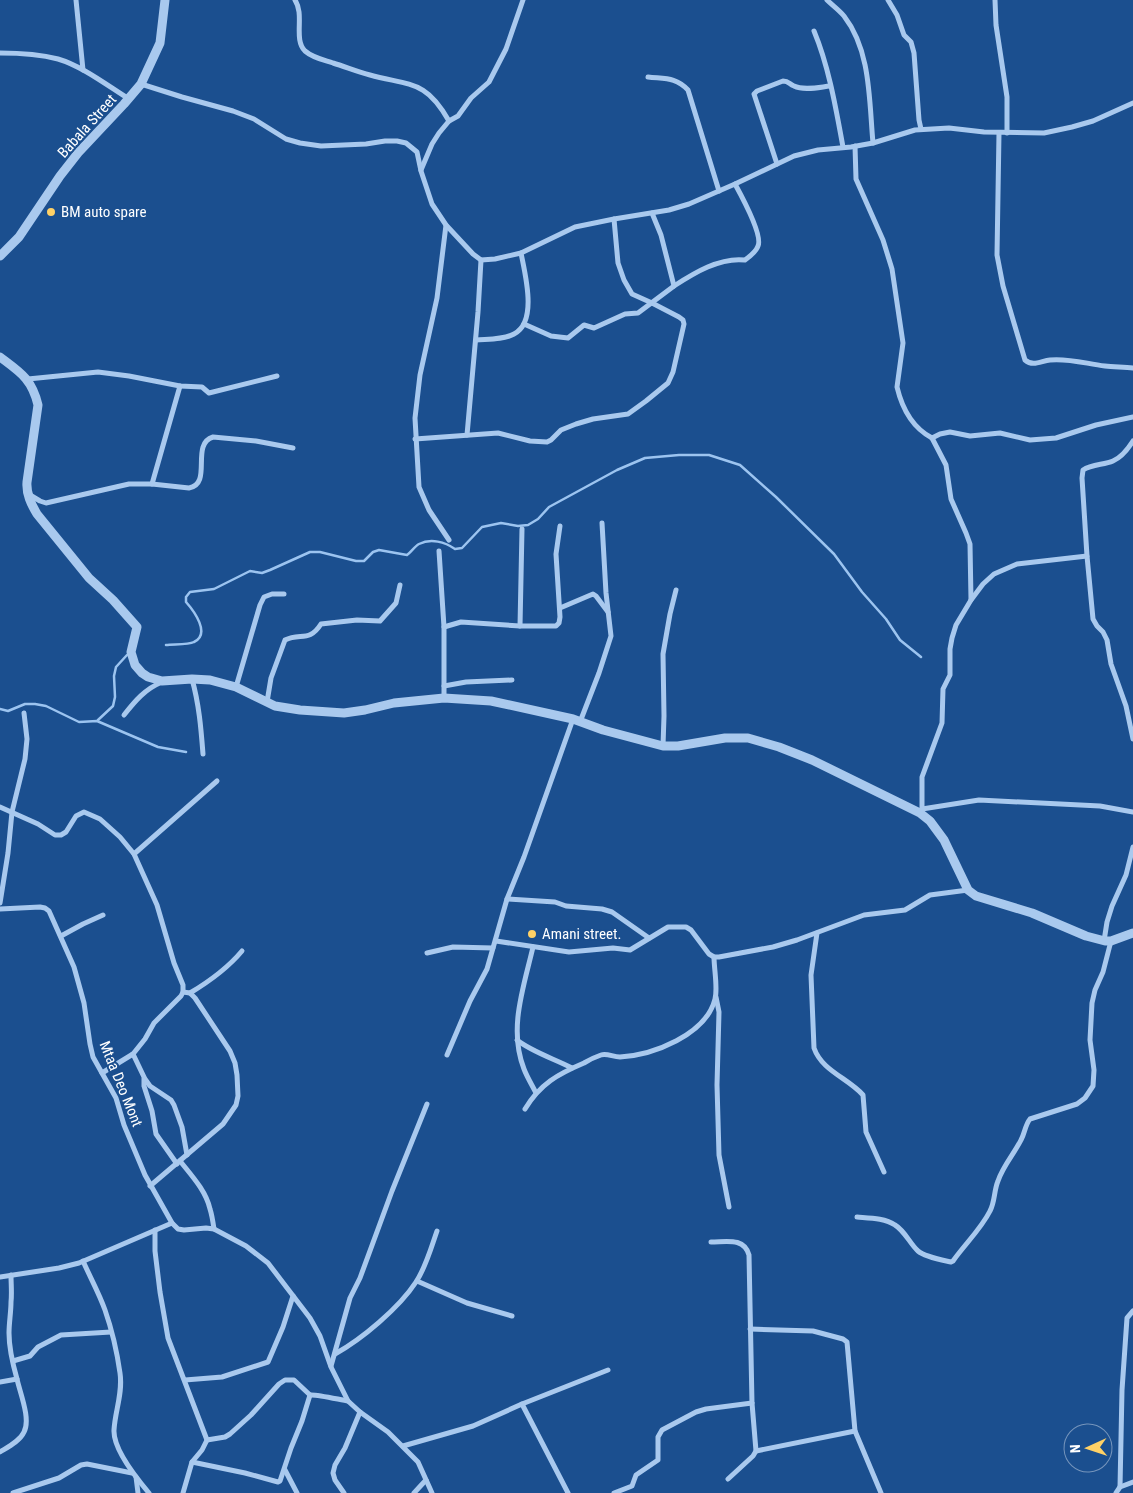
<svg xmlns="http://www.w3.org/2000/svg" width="1133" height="1493" viewBox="0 0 1133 1493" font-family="'Roboto Condensed',sans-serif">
	<rect width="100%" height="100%" fill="#1b4f8f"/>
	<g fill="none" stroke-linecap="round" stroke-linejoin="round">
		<g stroke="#9cc4f0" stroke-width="2.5">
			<path d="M 166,645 C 173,644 188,645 194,642 C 211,634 194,611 186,602 L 186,597 L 190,592 L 214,589 L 250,571 L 262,573 L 270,570 L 310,552 L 320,552 L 356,561 L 364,561 L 373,552 L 379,550 L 407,555 C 411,552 415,546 419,544 C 431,538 445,542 455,549 L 462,548 L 482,527 L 501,523 L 518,526 L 528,525 L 538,519 L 549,507 L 617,470 L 645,458 L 679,455 L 709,455 L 740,465 L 776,497 L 834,554 L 862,592 L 886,619 L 900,640 L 921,657"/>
			<path d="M 0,709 L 8,711 L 25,704 L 35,704 L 46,706 L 79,722 L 97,721 L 158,747 L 186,752"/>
			<path d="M 98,720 L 113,706 L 115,697 L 114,676 L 116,667 L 127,655"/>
		</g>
		<g stroke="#a9c9ee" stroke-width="5">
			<path d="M 76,0 L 83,70"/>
			<path d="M 295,0 C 305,15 293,39 305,51 C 313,58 324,60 333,63 C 346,67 358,72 370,75 C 411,86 426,80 449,121"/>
			<path d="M 827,0 C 832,5 839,10 844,16 C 871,51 869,100 873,143"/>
			<path d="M 888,0 L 897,15 L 904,35 L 911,42 L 914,53 L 919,120 L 921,129"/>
			<path d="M 995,0 L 996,25 L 1007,97 L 1007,133"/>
			<path d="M 814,31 C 829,67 836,109 843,147"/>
			<path d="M 0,53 C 19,53 39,54 58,59 C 82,66 108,86 129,99"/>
			<path d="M 648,77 C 665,79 676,77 688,90 L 719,191"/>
			<path d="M 141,84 L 182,97 L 233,111 L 254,119 L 286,139 L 300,143 L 321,146 L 366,144 L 385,141 L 397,141 L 406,143 L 417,152 L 421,171 L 432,204 L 446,225 L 473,254 L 481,260 L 495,259 L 521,253 L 575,227 L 614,219 L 669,210 L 689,204 L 735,184 L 794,156 L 818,150 L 851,147 L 873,143 L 915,130 L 949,128 L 984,132 L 1044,133 L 1072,127 L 1093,121 L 1133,103"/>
			<path d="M 999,133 L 997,255 L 1003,286 L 1025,360 C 1033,367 1041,361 1050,360 C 1069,358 1087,364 1105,366 C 1114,367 1124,367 1133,368"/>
			<path d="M 855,146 L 856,179 L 883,240 L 892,269 L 903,343 L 897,387 C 902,408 913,428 932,438 L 940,434 L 950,432 L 970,436 L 1000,433 L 1030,440 L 1056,438 L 1096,425 L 1133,417"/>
			<path d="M 777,164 L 754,94 L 757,91 L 783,81 C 789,81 789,84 794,86 C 804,91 820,87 830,86"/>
			<path d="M 421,170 L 432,144 L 439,133 L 449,121 L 458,116 L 471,98 L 489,82 L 506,49 L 523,0"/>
			<path d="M 446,225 L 437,298 L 420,375 L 415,418 L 419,487 L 429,510 L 449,540"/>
			<path d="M 674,286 C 694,273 720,257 745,260 C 749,257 756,252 758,246 C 763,235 741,195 735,184"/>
			<path d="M 524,324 L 551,336 L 568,338 L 584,325 L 594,328 L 625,314 L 638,313 L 674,286 L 661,235 L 652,213"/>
			<path d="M 476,340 C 488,339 503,340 514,334 C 538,322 525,274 521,253"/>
			<path d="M 28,379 L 98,372 L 129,376 L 180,386 L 202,387 L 209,393 L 277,376"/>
			<path d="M 467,435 L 478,312 L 481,260"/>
			<path d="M 932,438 L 946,465 L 951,499 L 966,533 L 970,544 L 971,600"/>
			<path d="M 415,439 L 498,433 L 530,441 L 547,442 L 551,440 L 561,430 L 576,424 L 593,419 L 628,414 L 646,401 L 668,383 L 673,372 L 684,324 L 683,320 L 679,317 L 652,303 L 632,294 L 624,280 L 618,263 L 614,219"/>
			<path d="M 1133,441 C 1128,449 1122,457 1113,461 C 1104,465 1092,464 1083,470 L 1082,478 L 1087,556 L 1093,619 L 1097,626 L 1103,632 L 1107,640 L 1111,664 L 1126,706 L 1133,739"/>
			<path d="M 152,484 L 180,386"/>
			<path d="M 30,495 L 40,501 L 46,503 L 129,484 L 152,484 L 189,488 C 213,484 190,444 213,437 L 256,441 L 293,448"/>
			<path d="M 439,551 L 444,627 L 444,698"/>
			<path d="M 560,608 L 593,594 L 596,596 L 608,612"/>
			<path d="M 520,626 L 522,529"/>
			<path d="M 444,627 L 461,622 L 520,626 L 556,626 L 559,623 L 560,617 L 556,554 L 560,526"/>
			<path d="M 192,679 C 199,704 201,728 203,754"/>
			<path d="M 444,686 L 466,682 L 512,680"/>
			<path d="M 236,687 L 260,605 L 264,597 L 272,594 L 284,594"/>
			<path d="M 267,702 L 271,678 L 285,640 C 300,632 309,643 321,624 L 357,620 L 380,621 L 396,603 L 400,585"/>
			<path d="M 124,715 C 135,701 145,689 162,682"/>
			<path d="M 580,722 L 599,673 L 611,636 L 606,593 L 602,523"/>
			<path d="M 663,746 L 664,716 L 663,654 L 670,614 L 676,590"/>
			<path d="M 0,807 L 38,824 L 55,835 L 61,835 L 66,832 L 76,816 L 84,812 L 100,819 L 120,837 L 134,854 L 157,905 L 174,963 L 183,985 L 183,992 L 181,996 L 154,1023 L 145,1039 L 133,1054 L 102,1073"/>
			<path d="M 922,809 L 979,800 L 1100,806 L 1133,812"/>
			<path d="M 920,813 L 922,809 L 922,777 L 942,723 L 943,689 L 950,675 L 950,649 L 952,638 L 956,625 L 971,600 L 983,584 L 994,574 L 1017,564 L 1087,556"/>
			<path d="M 134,854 L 217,781"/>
			<path d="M 507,899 L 555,902 L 566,906 L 602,909 L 612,912 L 649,938"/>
			<path d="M 0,903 L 8,853 L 12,812 L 25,759 L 27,739 L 24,713"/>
			<path d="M 0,909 L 40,907 L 45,908 L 49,911 L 74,967 L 84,1003 L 90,1044 L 93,1057 L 116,1098 L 124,1125 L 145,1175 L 172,1223 L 178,1229 L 184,1230 L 206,1228 L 214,1229 L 246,1246 L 268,1263 L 310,1318 L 320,1336 L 331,1367 L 348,1401 L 360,1412 L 388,1432 L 418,1462 L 432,1493"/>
			<path d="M 817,933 L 811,975 L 814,1048 C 822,1071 848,1078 863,1095 L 866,1132 L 884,1172"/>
			<path d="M 61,936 L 83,924 L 103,915"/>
			<path d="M 496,941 L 569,952 L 613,948 L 630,950 L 668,927 L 686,927 L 691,930 L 709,954 L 714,957 L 719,957 L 773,947 L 797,940 L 864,915 L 905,910 L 930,895 L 968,890"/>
			<path d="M 1104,941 L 1107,922 L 1112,906 L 1126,875 L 1133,847"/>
			<path d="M 533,947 C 524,986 508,1029 524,1069 C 527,1077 532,1085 536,1093"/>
			<path d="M 427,953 L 453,947 L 493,948"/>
			<path d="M 190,993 C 210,981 227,969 242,951"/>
			<path d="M 716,997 L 719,1012 L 717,1085 L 719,1155 L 729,1207"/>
			<path d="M 517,1040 C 532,1052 555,1059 572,1068"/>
			<path d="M 133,1054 L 144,1077 L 144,1086 L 152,1111 L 156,1134 L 177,1164"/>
			<path d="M 447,1055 L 470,1001 L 487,969 L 507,899 L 524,857 L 573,719"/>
			<path d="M 145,1079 L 150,1086 L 171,1100 L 174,1105 L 182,1127 L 187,1155"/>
			<path d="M 525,1109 C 540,1084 558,1074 584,1063 C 589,1060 595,1057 601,1055 C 607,1053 613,1057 620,1057 C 653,1055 706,1035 715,999 C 718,988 714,969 714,957"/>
			<path d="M 180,1161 C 192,1176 206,1191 210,1209 C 212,1215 213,1222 214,1229"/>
			<path d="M 150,1186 L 223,1124 L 236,1105 L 238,1096 L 237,1075 L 235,1063 L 230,1051 L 195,998 L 190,993 L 183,992"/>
			<path d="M 857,1217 C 869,1218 885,1218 895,1225 C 905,1231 910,1244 918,1251 C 925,1257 942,1260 951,1262 L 953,1261 C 965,1244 981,1229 990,1211 C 995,1202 994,1190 998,1181 C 1003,1166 1014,1154 1021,1140 C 1025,1133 1025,1125 1030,1119 L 1077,1104 L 1085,1098 L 1093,1086 L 1094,1070 L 1090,1040 L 1092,1003 L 1095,990 L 1103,972 L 1111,941"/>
			<path d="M 155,1230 L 155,1251 L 160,1292 L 168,1338 L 207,1440 L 202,1450 L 192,1462 L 183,1493"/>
			<path d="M 711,1242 C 726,1242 744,1237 749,1255 L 752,1403 L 756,1451 L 753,1456 L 728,1479"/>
			<path d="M 83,1261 C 90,1277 99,1293 105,1310 C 112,1330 117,1352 120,1373 C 123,1393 115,1411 114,1430 C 113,1449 138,1480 149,1493"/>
			<path d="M 0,1277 L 59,1268 L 79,1263 L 172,1223"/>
			<path d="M 417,1281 L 467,1303 L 512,1316"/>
			<path d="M 750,1329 L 813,1331 L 843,1339 L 847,1342 L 855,1431 L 881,1493"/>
			<path d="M 335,1354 C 362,1339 399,1308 416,1282 C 426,1267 431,1248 437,1231"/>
			<path d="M 13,1361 L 30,1356 L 38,1347 L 61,1335 L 111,1332"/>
			<path d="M 331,1366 L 350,1298 L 360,1278 L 392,1191 L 427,1104"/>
			<path d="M 185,1380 L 222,1377 L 268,1362 L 283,1327 L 293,1296"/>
			<path d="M 0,1382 L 17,1379"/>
			<path d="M 522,1404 L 568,1493"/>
			<path d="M 207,1440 L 225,1437 L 230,1434 L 251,1415 L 279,1384 L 285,1380 L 294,1380 L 310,1395 C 316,1394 341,1400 348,1401"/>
			<path d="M 403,1446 L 473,1426 L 522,1404 L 608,1370"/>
			<path d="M 756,1451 L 855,1431"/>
			<path d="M 0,1452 C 8,1447 20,1441 24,1432 C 31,1419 20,1393 17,1379 C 13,1365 9,1348 9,1333 C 9,1323 11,1312 11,1302 C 12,1293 11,1284 11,1275"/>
			<path d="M 192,1462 L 245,1473 L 278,1482 L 280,1481 L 291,1448 L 302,1421 L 310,1395"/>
			<path d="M 285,1470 L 297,1493"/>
			<path d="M 136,1477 L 138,1493"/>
			<path d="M 1120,1487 L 1122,1390 L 1127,1318 L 1133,1311"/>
			<path d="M 13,1493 L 59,1478 L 81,1465 L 87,1464 L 132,1473"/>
			<path d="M 344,1493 L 335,1480 L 333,1473 L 335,1465 L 345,1448 L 360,1412"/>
			<path d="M 414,1493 L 426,1480"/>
			<path d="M 614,1493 L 632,1486 L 636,1475 L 658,1460 L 658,1437 L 662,1430 L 696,1412 L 706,1409 L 752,1403"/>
			<path d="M 1116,1493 L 1120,1487 L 1133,1482"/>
		</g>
		<g stroke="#a9c9ee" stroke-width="9">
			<path d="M 0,256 L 19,237 L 60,176 L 78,153 L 124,104 L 141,84 L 160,43 L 165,0"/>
			<path d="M 0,357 C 20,372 32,379 38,405 L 27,482 C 26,494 31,504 37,514 L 89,578 L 113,600 L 137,627 L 131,652 L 135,665 L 142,673 L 148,677 L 162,681 L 192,679 L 210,680 L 236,687 L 275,706 L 300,710 L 344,713 L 365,710 L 394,703 L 444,698 L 491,701 L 573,719 L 603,730 L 663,746 L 678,746 L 725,738 L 748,738 L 779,747 L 812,760 L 920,813 L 930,821 L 944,840 L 968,890 L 976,896 L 1032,913 L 1086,936 L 1105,941 L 1111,941 L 1133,933"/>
		</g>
	</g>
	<g fill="#ffd166" stroke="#1b4f8f" stroke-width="2">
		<circle cx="51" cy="212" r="5"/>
		<circle cx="532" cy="934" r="5"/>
	</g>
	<g text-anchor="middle" stroke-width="4" stroke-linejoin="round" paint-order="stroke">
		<g font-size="15" fill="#fff" stroke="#1b4f8f">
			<text transform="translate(87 126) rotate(-48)" y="5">Babala Street</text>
			<text transform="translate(121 1084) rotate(68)" y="5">Mtaa Deo Mont</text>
		</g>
		<g font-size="15" fill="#fff" stroke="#1b4f8f" text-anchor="start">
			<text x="61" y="217">BM auto spare</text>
			<text x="542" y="939">Amani street.</text>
		</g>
	</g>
	<g transform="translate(1088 1448) rotate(267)"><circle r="24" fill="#1b4f8f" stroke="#7695bc"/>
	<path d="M0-4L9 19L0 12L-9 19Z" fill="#ffd166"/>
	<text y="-8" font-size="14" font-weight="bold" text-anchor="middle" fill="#ffffff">N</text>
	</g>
</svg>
